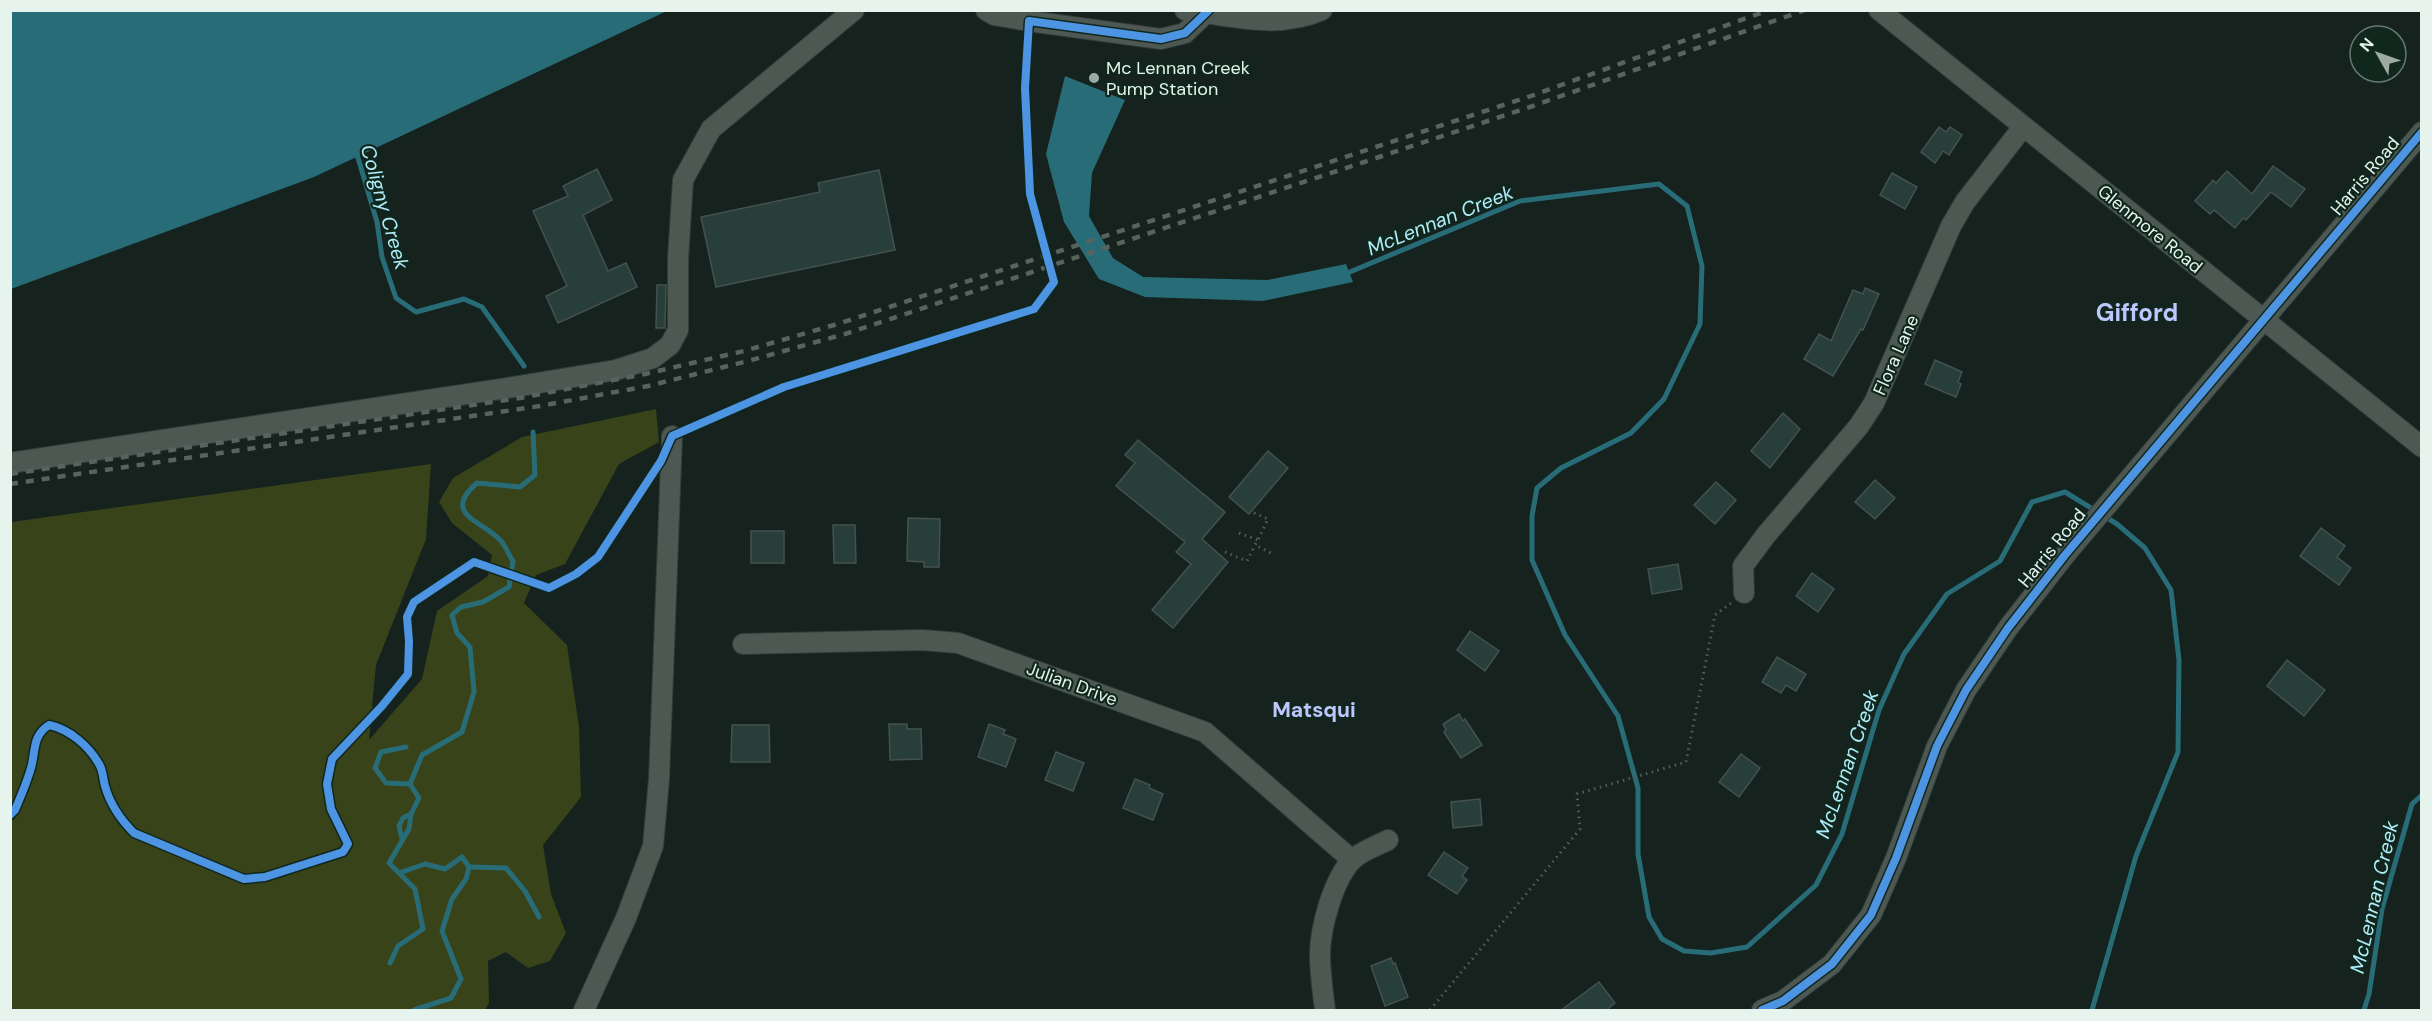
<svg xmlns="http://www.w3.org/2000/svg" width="2432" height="1021" viewBox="0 0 2432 1021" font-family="'DM Sans',sans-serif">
	<rect width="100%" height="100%" fill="#15221d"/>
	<path fill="#384319" d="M 656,409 L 659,442 L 619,464 L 565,564 L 536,575 L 524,603 L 567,645 L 579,727 L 581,797 L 543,845 L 551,894 L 566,933 L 550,961 L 528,968 L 506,952 L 488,961 L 489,1003 L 485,1010 L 11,1010 L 11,522 L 431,464 L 426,539 L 376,665 L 369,740 L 422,679 L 437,611 L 488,576 L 492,555 L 452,523 L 439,502 L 453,478 L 522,437 Z"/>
	<g fill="#286c78">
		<path d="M 11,10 L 667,10 L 667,11 L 314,177 L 11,289 Z"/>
		<path d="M 1065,76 L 1125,100 L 1092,173 L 1089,216 L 1113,258 L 1143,277 L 1267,280 L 1346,264 L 1353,282 L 1263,301 L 1145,297 L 1099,279 L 1064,222 L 1046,154 Z"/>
	</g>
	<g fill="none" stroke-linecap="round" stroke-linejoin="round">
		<g stroke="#286c78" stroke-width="5">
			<path d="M 356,151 L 377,222 L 382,257 L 396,298 L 416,312 L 464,299 L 482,307 L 524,366"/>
			<path d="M 1345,274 L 1520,201 L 1659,184 L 1687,206 L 1702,266 L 1700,324 L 1664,399 L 1631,433 L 1561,468 L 1537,488 L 1532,516 L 1532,560 L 1565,635 L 1618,716 L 1638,788 L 1638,854 L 1649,917 L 1662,939 L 1684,951 L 1711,953 L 1747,947 L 1816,885 L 1842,834 L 1879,710 L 1904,654 L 1947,594 L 2000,561 L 2032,502 L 2065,492 L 2117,524 L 2145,548 L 2171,590 L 2179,660 L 2178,752 L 2136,856 L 2092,1010"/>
			<path d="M 406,747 L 381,752 L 375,768 L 386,783 L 410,784"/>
			<path d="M 402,839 L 399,826 L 403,818 L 411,814"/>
			<path d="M 469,867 L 506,868 L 525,891 L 539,917"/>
			<path d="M 390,963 L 398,946 L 423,929 L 415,889 L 399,873"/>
			<path d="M 414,1010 L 451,998 L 461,979 L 442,931 L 452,899 L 466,879 L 469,867 L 462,857 L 445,869 L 425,864 L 399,873 L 389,863 L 409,829 L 411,814 L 419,798 L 410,784 L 422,755 L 462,732 L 474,692 L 470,647 L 457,633 L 452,615 L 461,607 L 483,602 L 509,587 L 513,561 C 509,555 506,547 501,541 C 484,521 440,515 477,483 L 520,487 L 535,475 L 533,432"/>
			<path d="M 2364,1010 L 2369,994 L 2382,909 L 2412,804 L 2422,795"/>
		</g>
	</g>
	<g fill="#283e3a" stroke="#45514e" stroke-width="1.5">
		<path d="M 1939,127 L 1946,132 L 1950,127 L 1962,135 L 1949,155 L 1943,151 L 1935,163 L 1921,152 Z"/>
		<path d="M 2273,166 L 2305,189 L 2291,207 L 2271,192 L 2246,220 L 2243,218 L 2235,228 L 2214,210 L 2210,214 L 2195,201 L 2213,180 L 2216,183 L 2227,171 L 2252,194 Z"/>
		<path d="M 597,169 L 612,200 L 583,215 L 608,271 L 626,263 L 637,287 L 558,323 L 546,296 L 567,286 L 533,211 L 568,196 L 563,186 Z"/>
		<path d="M 879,170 L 895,250 L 716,287 L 701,217 L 820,192 L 818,183 Z"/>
		<path d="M 1892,173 L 1917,187 L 1905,209 L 1880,195 Z"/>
		<path d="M 657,285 L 666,285 L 665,328 L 656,328 Z"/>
		<path d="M 1865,288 L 1879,294 L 1863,330 L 1861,329 L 1833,376 L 1804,359 L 1819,334 L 1831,341 L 1853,290 L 1863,294 Z"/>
		<path d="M 1935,360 L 1962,372 L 1958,382 L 1961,384 L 1956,397 L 1925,384 Z"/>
		<path d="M 1783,413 L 1800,429 L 1770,468 L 1751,451 Z"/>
		<path d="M 1138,440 L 1225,512 L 1202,539 L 1228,562 L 1173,628 L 1152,610 L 1191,564 L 1176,552 L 1185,542 L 1116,486 L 1135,463 L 1125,455 Z"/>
		<path d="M 1268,451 L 1288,468 L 1249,514 L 1229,497 Z"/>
		<path d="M 1875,480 L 1895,498 L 1875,519 L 1855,502 Z"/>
		<path d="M 1716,482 L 1736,500 L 1715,524 L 1694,505 Z"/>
		<path d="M 908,518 L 940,519 L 939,567 L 924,567 L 924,562 L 907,561 Z"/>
		<path d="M 833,525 L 855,525 L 856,563 L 834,563 Z"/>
		<path d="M 2321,528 L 2345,546 L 2337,557 L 2351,568 L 2339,585 L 2300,556 Z"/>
		<rect x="751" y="531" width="33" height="32"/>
		<path d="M 1678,564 L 1682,589 L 1652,594 L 1648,569 Z"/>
		<path d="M 1812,573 L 1834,589 L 1818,612 L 1796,596 Z"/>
		<path d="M 1470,631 L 1499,651 L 1485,671 L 1457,650 Z"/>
		<path d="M 1777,657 L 1806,674 L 1796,691 L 1786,685 L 1781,693 L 1762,682 Z"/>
		<path d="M 2287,660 L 2325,690 L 2304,716 L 2267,686 Z"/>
		<path d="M 1459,714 L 1463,721 L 1465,719 L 1482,745 L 1461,758 L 1444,732 L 1446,730 L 1443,724 Z"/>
		<path d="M 889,724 L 907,724 L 907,729 L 921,729 L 922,759 L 890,760 Z"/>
		<path d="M 989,724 L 1005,730 L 1003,734 L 1016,739 L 1006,767 L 978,757 Z"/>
		<path d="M 732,725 L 769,725 L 770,762 L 731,762 Z"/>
		<path d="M 1056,752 L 1084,763 L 1073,791 L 1045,780 Z"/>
		<path d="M 1741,754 L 1760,768 L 1739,797 L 1719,782 Z"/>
		<path d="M 1135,779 L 1150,785 L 1149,788 L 1163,794 L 1153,820 L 1123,808 Z"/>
		<path d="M 1480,799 L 1482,825 L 1453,828 L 1451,802 Z"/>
		<path d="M 1444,852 L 1468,868 L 1462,876 L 1467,880 L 1457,894 L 1428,875 Z"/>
		<path d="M 1391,958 L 1393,964 L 1395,963 L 1408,997 L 1385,1006 L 1371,966 Z"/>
		<path d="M 1599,982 L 1615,1003 L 1605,1011 L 1560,1011 Z"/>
	</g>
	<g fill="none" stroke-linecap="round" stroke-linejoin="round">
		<g stroke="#333d39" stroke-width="22">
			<g id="minor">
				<path d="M 986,10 L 994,15 L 1029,21 L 1161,39 L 1185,33 L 1206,13"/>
				<path d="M 1185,10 C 1231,16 1278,30 1322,10"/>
				<path d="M 1879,10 L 2422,447"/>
				<path d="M 10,463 L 520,386 L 616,370 L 653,358 L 670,345 L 678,330 L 678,259 L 683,180 L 711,129 L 854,10"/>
				<path d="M 1744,593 L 1743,566 L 1766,535 L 1859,426 L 1874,403 L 1951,226 L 1965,202 L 2023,127"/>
				<path d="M 743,644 L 922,640 L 958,643 L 1205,732 L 1352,860"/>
				<path d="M 584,1010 L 626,918 L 653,846 L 659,779 L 672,436"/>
				<path d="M 1325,1010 C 1323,992 1320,974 1320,955 C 1320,928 1333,880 1352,860 C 1361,851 1377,846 1388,840"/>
				<path d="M 1762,1010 L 1783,1001 L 1832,964 L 1871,915 L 1896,858 L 1937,746 L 1966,690 L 2008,628 L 2065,555 L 2422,132"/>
			</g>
		</g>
		<g stroke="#545e59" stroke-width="3" stroke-dasharray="1.5 4.5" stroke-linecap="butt">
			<path d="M 1254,513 L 1268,519 L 1258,540"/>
			<path d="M 1239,533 L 1258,540 L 1255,545 L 1271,553"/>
			<path d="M 1225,552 L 1247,561 L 1255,545"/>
			<path d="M 1430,1010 L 1580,829 L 1577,794 L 1686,762 L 1715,615 L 1731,603"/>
		</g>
		<use href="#minor" stroke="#4e5853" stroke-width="20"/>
		<g stroke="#58625e" stroke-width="4.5" stroke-dasharray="8 8" stroke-linecap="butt">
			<path d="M 10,474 L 520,398 L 645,374 L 744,351 L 841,323 L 1528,97 L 1769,10"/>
			<path d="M 10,484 L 540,406 L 648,386 L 748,361 L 845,334 L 1530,107 L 1805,10"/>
		</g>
		<g stroke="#10271e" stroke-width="11">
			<g id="cycleway">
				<path d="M 10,815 L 15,810 C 21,796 27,782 31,768 C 36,750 32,736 49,725 C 69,729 89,746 99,764 C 103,770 103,779 105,786 C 110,804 121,820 134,833 L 244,879 L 265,877 L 343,852 L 348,844 L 331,809 L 327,784 L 332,759 L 382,706 L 408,674 L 409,641 L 407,617 L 414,602 L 474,562 L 549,588 L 576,574 L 598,557 L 661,461 L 672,436 L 784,387 L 1034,309 L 1054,282 L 1030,194 L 1025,88 L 1029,21 L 1161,39 L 1185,33 L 1209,10"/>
				<path d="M 1762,1010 L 1783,1001 L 1832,964 L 1871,915 L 1896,858 L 1937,746 L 1966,690 L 2008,628 L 2065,555 L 2422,132"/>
			</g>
		</g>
		<use href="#cycleway" stroke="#4d94e3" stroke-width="8"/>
	</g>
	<circle fill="#9daaa4" stroke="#10271e" stroke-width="2" cx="1094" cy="78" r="6"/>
	<g text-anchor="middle" stroke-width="4.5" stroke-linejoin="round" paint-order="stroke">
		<g font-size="18" fill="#e6f4ed" stroke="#10271e" text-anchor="start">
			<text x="1106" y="74">Mc Lennan Creek<tspan x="1106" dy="21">Pump Station</tspan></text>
		</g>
		<g font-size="18" fill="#e6f4ed" stroke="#10271e">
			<text transform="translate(2365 176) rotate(-50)" y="6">Harris Road</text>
			<text transform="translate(2150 229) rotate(39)" y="6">Glenmore Road</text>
			<text transform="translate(1896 355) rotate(-66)" y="6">Flora Lane</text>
			<text transform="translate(2052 548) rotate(-51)" y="6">Harris Road</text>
			<text transform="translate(1072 684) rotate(20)" y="6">Julian Drive</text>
		</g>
		<g font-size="20" font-style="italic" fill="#b1ecf9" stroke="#10271e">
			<text transform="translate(385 207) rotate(74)" y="7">Coligny Creek</text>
			<text transform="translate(1440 220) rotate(-22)" y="7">McLennan Creek</text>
			<text transform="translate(1847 764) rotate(-71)" y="7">McLennan Creek</text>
			<text transform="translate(2374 897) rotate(-77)" y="7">McLennan Creek</text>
		</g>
		<g font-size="21" font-weight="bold" fill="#c1c5fe" stroke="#10271e">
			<text x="1314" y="717">Matsqui</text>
		</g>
		<g font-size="24" font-weight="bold" fill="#c1c5fe" stroke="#10271e">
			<text x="2137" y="321">Gifford</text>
		</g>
	</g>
	<rect width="2432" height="1021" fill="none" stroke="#e6f4ed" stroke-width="24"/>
	<g transform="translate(2378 54) rotate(310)"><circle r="28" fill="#10271e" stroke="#667971" stroke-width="1.5"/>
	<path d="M0-4.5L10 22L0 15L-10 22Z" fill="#9daaa4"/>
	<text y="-9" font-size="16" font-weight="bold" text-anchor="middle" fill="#e6f4ed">N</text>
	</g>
</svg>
